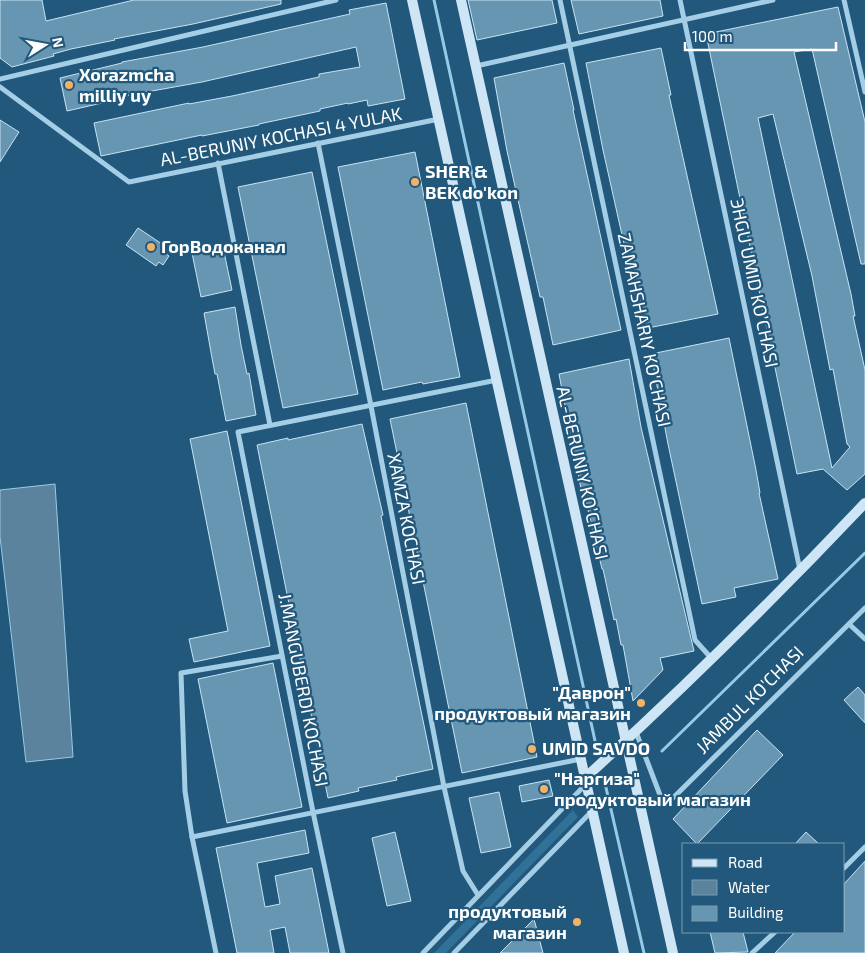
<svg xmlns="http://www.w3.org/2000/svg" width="865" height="953" viewBox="0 0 865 953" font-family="'Exo 2',sans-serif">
	<rect width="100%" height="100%" fill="#21587b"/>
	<path fill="#317197" d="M 573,810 L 578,817 L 446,953 L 434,953 Z"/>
	<path fill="#5c839e" stroke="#98cae7" d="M 55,484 L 73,757 L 26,762 L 0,537 L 0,490 Z"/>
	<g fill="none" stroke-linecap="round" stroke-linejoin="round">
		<g stroke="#98cae7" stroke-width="3">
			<path d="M 434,0 L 597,750"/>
			<path d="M 662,751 L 865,553"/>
			<path d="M 604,779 L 644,953"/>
		</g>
	</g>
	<g fill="#6796b3" stroke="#c7e3f4" fill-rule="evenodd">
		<path d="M 0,0 L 42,0 L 46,21 L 134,0 L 281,0 L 281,4 L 193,24 L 114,39 L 115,40 L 71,49 L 53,54 L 54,56 L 12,67 L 0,58 Z"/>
		<path d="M 468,0 L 552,0 L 557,23 L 477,40 Z"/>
		<path d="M 571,0 L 660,0 L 663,16 L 579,34 Z"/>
		<path d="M 386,3 L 405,99 L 368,106 L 367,100 L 348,104 L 348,103 L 320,109 L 320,111 L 259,124 L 259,125 L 202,136 L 202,135 L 101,156 L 94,123 L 189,103 L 189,104 L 232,96 L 319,77 L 319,74 L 360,67 L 356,47 L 202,82 L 124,96 L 124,98 L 67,111 L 60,78 L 122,63 L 122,62 L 203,47 L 350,14 L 349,10 Z"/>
		<path d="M 838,7 L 865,122 L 865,264 L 861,264 L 812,49 L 794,52 L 851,294 L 855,316 L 853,316 L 865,370 L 865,474 L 847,490 L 823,469 L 797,474 L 706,34 ZM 773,114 L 812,276 L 830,370 L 833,369 L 847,444 L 850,447 L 832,468 L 758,118 Z"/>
		<path d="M 661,48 L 671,95 L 669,95 L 718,314 L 643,329 L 603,150 L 586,63 Z"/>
		<path d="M 564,63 L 574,110 L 573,110 L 621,330 L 553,345 L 543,297 L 540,297 L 507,151 L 494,78 Z"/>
		<path d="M 0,120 L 19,132 L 0,162 Z"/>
		<path d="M 415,152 L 460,377 L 423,384 L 422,382 L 383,390 L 338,167 Z"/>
		<path d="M 312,172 L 358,394 L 283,408 L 238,187 Z"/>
		<path d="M 138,228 L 168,248 L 165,253 L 169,256 L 163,265 L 159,262 L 156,266 L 126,245 Z"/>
		<path d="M 223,247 L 232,290 L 201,297 L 192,253 Z"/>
		<path d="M 235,307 L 241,345 L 247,374 L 249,373 L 256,415 L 226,421 L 217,374 L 215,374 L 212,358 L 204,313 Z"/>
		<path d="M 729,338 L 756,470 L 760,493 L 759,493 L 778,579 L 734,588 L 736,597 L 702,604 L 668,444 L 651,354 Z"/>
		<path d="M 629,359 L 641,427 L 694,651 L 660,658 L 663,670 L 633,701 L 623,645 L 621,645 L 616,619 L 614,620 L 603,569 L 602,569 L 583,489 L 581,489 L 559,374 Z"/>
		<path d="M 466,403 L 537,757 L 462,773 L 390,419 Z"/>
		<path d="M 362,424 L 383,515 L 381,516 L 391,565 L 433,769 L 396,777 L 397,780 L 358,788 L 359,791 L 328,798 L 257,445 L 288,438 L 288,440 Z"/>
		<path d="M 227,431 L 270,646 L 194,662 L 189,639 L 228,631 L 190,439 Z"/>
		<path d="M 273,663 L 302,807 L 227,823 L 198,679 Z"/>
		<path d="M 858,687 L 865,695 L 865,723 L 844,700 Z"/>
		<path d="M 757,730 L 783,755 L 697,844 L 673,819 Z"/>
		<path d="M 549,780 L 553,796 L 522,802 L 519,786 Z"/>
		<path d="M 499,792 L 511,847 L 481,853 L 469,798 Z"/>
		<path d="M 305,830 L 309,853 L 257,863 L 265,907 L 280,904 L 275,876 L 312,868 L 329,953 L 290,953 L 285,927 L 270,930 L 274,953 L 237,953 L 216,848 Z"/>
		<path d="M 395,832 L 411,901 L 387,906 L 372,838 Z"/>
		<path d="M 806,832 L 819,844 L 795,844 Z"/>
		<path d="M 865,861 L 865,953 L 775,953 L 795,932 L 844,932 L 844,884 Z"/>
		<path d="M 534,919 L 543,953 L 500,953 Z"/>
		<path d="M 710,932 L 743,932 L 748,952 L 715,953 Z"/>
	</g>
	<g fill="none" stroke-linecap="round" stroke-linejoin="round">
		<g stroke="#a4cde6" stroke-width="5">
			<path d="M 560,0 L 695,640 L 712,659"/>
			<path d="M 680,0 L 800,570"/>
			<path d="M 844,0 L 865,92"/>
			<path d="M 476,66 L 773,0"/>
			<path d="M 0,79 L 336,0"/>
			<path d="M 0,87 L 129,182 L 439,119"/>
			<path d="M 318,143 L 371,406 L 444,787 L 463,871 L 478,895"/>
			<path d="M 218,163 L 270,425"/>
			<path d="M 849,624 L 865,639"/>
			<path d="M 636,732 L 660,795 L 666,799 L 673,798 L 865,608"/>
			<path d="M 192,837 L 581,759"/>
			<path d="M 844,868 L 865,847"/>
			<path d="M 216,953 L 192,837 L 185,791 L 181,673 L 282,656"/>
			<path d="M 343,953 L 313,812 L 238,432 L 497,380"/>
			<path d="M 423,953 L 587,783"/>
			<path d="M 454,953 L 593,810"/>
			<path d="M 752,953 L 775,932"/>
		</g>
		<g stroke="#cee5f5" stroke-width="10">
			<path d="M 412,0 L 624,953"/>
			<path d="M 461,0 L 673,953"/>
			<path d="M 586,777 C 683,689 775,598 865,503"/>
		</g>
	</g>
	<g fill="#f2b266" stroke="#21587b" stroke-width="2">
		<circle cx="69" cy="85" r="5"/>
		<circle cx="415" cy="182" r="5"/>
		<circle cx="151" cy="247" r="5"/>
		<circle cx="641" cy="703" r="5"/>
		<circle cx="532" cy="749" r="5"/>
		<circle cx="544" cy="789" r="5"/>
		<circle cx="577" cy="922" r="5"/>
	</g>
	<g text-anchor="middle" stroke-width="4.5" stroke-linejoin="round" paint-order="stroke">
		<g font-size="18" font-weight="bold" fill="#fff" stroke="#21587b" text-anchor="start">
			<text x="79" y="81">Xorazmcha<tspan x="79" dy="21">milliy uy</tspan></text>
			<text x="425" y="178">SHER &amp;<tspan x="425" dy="21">BEK do'kon</tspan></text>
			<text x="161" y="253">ГорВодоканал</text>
			<text x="631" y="699" text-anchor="end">"Даврон"<tspan x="631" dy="21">продуктовый магазин</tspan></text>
			<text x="542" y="755">UMID SAVDO</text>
			<text x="554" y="785">"Наргиза"<tspan x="554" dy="21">продуктовый магазин</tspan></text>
			<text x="567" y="918" text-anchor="end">продуктовый<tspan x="567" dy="21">магазин</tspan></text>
		</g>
		<g font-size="18" fill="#fff" stroke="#21587b">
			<text transform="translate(281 137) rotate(-11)" y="6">AL-BERUNIY KOCHASI 4 YULAK</text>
			<text transform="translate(754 283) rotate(78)" y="6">ЭHGU UMID KO’CHASI</text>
			<text transform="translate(644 330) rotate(78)" y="6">ZAMAHSHARIY KO'CHASI</text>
			<text transform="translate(582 473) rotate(77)" y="6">AL-BERUNIY KO’CHASI</text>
			<text transform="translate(406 519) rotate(79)" y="6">XAMZA KOCHASI</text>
			<text transform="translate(303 690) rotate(79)" y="6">J.MANGUBERDI KOCHASI</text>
			<text transform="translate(750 700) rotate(-45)" y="6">JAMBUL KO'CHASI</text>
		</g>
	</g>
	<rect x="682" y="843" width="162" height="90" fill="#21587b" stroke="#7a9bb0"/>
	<rect x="692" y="859" width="25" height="8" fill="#cee5f5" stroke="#7a9bb0"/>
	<text x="728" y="868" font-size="15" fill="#ffffff">Road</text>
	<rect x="692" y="880" width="25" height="15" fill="#5c839e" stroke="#7a9bb0"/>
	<text x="728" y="893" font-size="15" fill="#ffffff">Water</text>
	<rect x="692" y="906" width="25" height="15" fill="#6796b3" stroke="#7a9bb0"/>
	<text x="728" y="918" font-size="15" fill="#ffffff">Building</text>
	<g transform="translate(45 45) rotate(79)" stroke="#21587b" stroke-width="4" paint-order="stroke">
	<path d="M0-4L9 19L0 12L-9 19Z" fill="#ffffff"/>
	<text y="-8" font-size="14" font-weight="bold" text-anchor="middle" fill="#ffffff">N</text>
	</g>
	<path d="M685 42v8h151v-8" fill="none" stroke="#ffffff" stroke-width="2.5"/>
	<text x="692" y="42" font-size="15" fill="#ffffff" stroke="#21587b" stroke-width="4" paint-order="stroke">100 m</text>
</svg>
